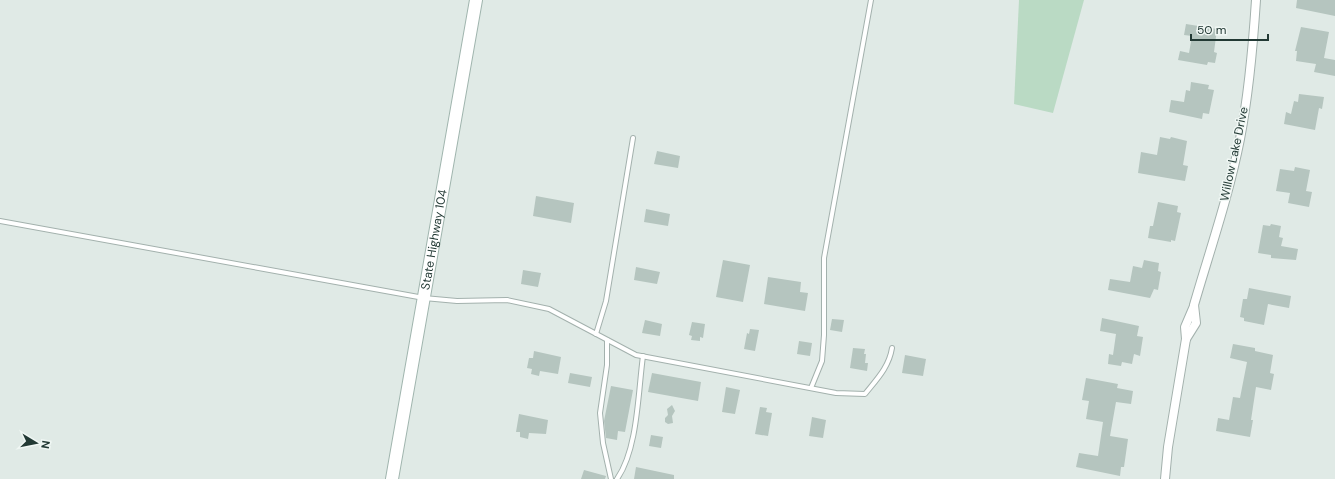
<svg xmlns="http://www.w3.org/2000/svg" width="1335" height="479" viewBox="0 0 1335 479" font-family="'DM Sans',sans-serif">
	<rect width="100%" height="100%" fill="#e0eae6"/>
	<path fill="#badac4" d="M 1019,0 L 1084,0 L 1053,113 L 1014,104 Z"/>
	<g fill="#b5c5bf">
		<path d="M 1297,0 L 1335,0 L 1335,16 L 1296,8 Z"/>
		<path d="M 1186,24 L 1217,29 L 1214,52 L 1217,53 L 1215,63 L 1208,62 L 1207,65 L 1178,60 L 1180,51 L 1189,53 L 1192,36 L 1184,35 Z"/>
		<path d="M 1301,27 L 1329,32 L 1324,58 L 1335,60 L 1335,76 L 1314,72 L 1316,64 L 1296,61 L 1297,51 L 1295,51 Z"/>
		<path d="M 1191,82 L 1209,85 L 1208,89 L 1214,90 L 1209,114 L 1203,113 L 1202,119 L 1169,112 L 1171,100 L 1184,102 L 1186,90 L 1190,91 Z"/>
		<path d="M 1299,94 L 1324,97 L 1322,109 L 1319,108 L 1315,130 L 1284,124 L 1286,112 L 1291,114 L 1294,101 L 1298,102 Z"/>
		<path d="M 1160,137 L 1170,139 L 1171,137 L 1187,141 L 1183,165 L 1188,166 L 1185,181 L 1138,173 L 1141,152 L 1157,155 Z"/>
		<path d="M 657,151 L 680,156 L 678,168 L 654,164 Z"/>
		<path d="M 1295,167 L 1310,170 L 1306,191 L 1312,192 L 1309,207 L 1288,203 L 1290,193 L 1276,191 L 1280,169 L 1294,171 Z"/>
		<path d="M 536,196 L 574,203 L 571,223 L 533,216 Z"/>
		<path d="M 1158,202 L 1178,206 L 1177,212 L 1181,213 L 1175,241 L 1171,240 L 1171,242 L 1148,238 L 1150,226 L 1153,226 Z"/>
		<path d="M 646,209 L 670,214 L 668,226 L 644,222 Z"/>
		<path d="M 1271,224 L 1281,226 L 1279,237 L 1283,238 L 1281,246 L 1298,249 L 1296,260 L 1271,258 L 1271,255 L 1258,253 L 1263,225 L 1270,226 Z"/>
		<path d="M 723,260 L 750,265 L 743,302 L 716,297 Z"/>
		<path d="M 1144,260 L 1159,263 L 1158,271 L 1161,272 L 1158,290 L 1154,289 L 1150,298 L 1108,290 L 1110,279 L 1130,282 L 1133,266 L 1142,268 Z"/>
		<path d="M 636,267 L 660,272 L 657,284 L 634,280 Z"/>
		<path d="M 523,270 L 541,273 L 538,287 L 521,284 Z"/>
		<path d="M 768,277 L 801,282 L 800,292 L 808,293 L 805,311 L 764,304 Z"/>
		<path d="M 1249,288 L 1291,296 L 1289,308 L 1268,304 L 1264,325 L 1244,321 L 1244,318 L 1240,317 L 1243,299 L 1247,299 Z"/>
		<path d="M 1102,318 L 1139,326 L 1137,336 L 1143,337 L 1140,356 L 1134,354 L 1132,364 L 1122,362 L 1121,366 L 1108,364 L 1109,354 L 1113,355 L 1116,334 L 1100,331 Z"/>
		<path d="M 832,319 L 844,320 L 842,332 L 830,330 Z"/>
		<path d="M 645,320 L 662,324 L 660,336 L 642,333 Z"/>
		<path d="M 692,322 L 705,324 L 703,338 L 700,337 L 700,341 L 691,340 L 692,336 L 689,335 Z"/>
		<path d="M 750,329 L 759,330 L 755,351 L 744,349 L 747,333 L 749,334 Z"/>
		<path d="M 799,341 L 812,343 L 810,356 L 797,354 Z"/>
		<path d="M 1233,344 L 1255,348 L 1255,351 L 1273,355 L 1270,373 L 1274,374 L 1271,390 L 1256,387 L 1251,420 L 1253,420 L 1250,437 L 1216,431 L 1218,418 L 1229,420 L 1233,397 L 1240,398 L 1247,362 L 1230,358 Z"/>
		<path d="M 853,348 L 865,349 L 864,354 L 866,354 L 865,363 L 868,363 L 867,371 L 850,368 Z"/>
		<path d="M 534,351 L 561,357 L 558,374 L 540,371 L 539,376 L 531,374 L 532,369 L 527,368 L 529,358 L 533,358 Z"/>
		<path d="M 905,355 L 926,359 L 923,376 L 902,373 Z"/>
		<path d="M 570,373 L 592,377 L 590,387 L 568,383 Z"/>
		<path d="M 652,373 L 701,382 L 698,401 L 648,392 Z"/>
		<path d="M 1086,378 L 1118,384 L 1117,388 L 1133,391 L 1131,404 L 1116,402 L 1110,436 L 1128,439 L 1124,467 L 1121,467 L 1120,476 L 1076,467 L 1079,453 L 1098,456 L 1103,422 L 1086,419 L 1089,401 L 1082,400 Z"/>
		<path d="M 611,386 L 633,390 L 625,432 L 618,431 L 617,440 L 606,438 L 604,421 Z"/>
		<path d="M 726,387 L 740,390 L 735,414 L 722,412 Z"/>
		<path d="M 672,405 L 675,411 L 672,416 L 673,423 L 668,424 L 665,422 L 665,418 L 668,415 L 667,409 Z"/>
		<path d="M 760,407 L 767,408 L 766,412 L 772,413 L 768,436 L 755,434 Z"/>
		<path d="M 519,414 L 548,420 L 546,434 L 529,433 L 528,439 L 520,437 L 520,432 L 516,432 Z"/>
		<path d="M 812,417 L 826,420 L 823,438 L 809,436 Z"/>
		<path d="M 651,435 L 663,437 L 661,448 L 649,446 Z"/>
		<path d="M 636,467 L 674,475 L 674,479 L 634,479 Z"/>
		<path d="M 584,470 L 606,476 L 605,479 L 581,479 Z"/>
	</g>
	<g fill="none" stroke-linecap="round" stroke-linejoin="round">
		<g stroke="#a3b1ad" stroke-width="6">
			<g id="service">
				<path d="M 0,221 L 424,298 L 457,301 L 507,300 L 549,309 L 636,355 L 836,393 L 865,394 C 877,379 889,367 892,348"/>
				<path d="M 596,334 L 606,301 L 633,138"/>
				<path d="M 607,340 L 607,365 L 600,413 L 603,443 L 611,479"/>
				<path d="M 811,388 L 822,361 L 824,335 L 824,258 L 871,0"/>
				<path d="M 617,479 C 638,449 638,392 643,356"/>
			</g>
		</g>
		<g stroke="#a3b1ad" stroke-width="10">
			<g id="minor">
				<path d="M 1186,339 L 1185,327 L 1194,306"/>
				<path d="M 1165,479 L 1168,447 L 1186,339 L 1196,323 L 1194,305 C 1210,250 1229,195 1240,139 C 1249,93 1253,46 1256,0"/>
			</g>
		</g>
		<g stroke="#a0b5ae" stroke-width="14">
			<g id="secondary">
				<path id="s1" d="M 392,479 L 476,0"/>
			</g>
		</g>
		<use href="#service" stroke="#fff" stroke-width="4"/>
		<use href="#minor" stroke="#fff" stroke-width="8"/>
		<use href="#secondary" stroke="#fff" stroke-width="12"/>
	</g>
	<g text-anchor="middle" stroke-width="3" stroke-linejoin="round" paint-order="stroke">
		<g font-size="12" fill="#223934" stroke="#f0f7f4">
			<text transform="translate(1234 154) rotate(-78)" y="4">Willow Lake Drive</text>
			<text dy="4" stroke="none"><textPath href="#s1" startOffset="243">State Highway 104</textPath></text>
		</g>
	</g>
	<g transform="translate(36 443) rotate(100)" stroke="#f0f7f4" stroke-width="3" paint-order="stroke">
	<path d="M0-3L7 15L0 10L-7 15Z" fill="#223934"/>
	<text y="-6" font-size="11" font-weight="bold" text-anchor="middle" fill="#223934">N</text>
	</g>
	<path d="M1191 34v6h77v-6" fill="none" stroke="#223934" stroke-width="2"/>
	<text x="1197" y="34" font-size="12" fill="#223934" stroke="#f0f7f4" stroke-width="3" paint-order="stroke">50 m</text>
</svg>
